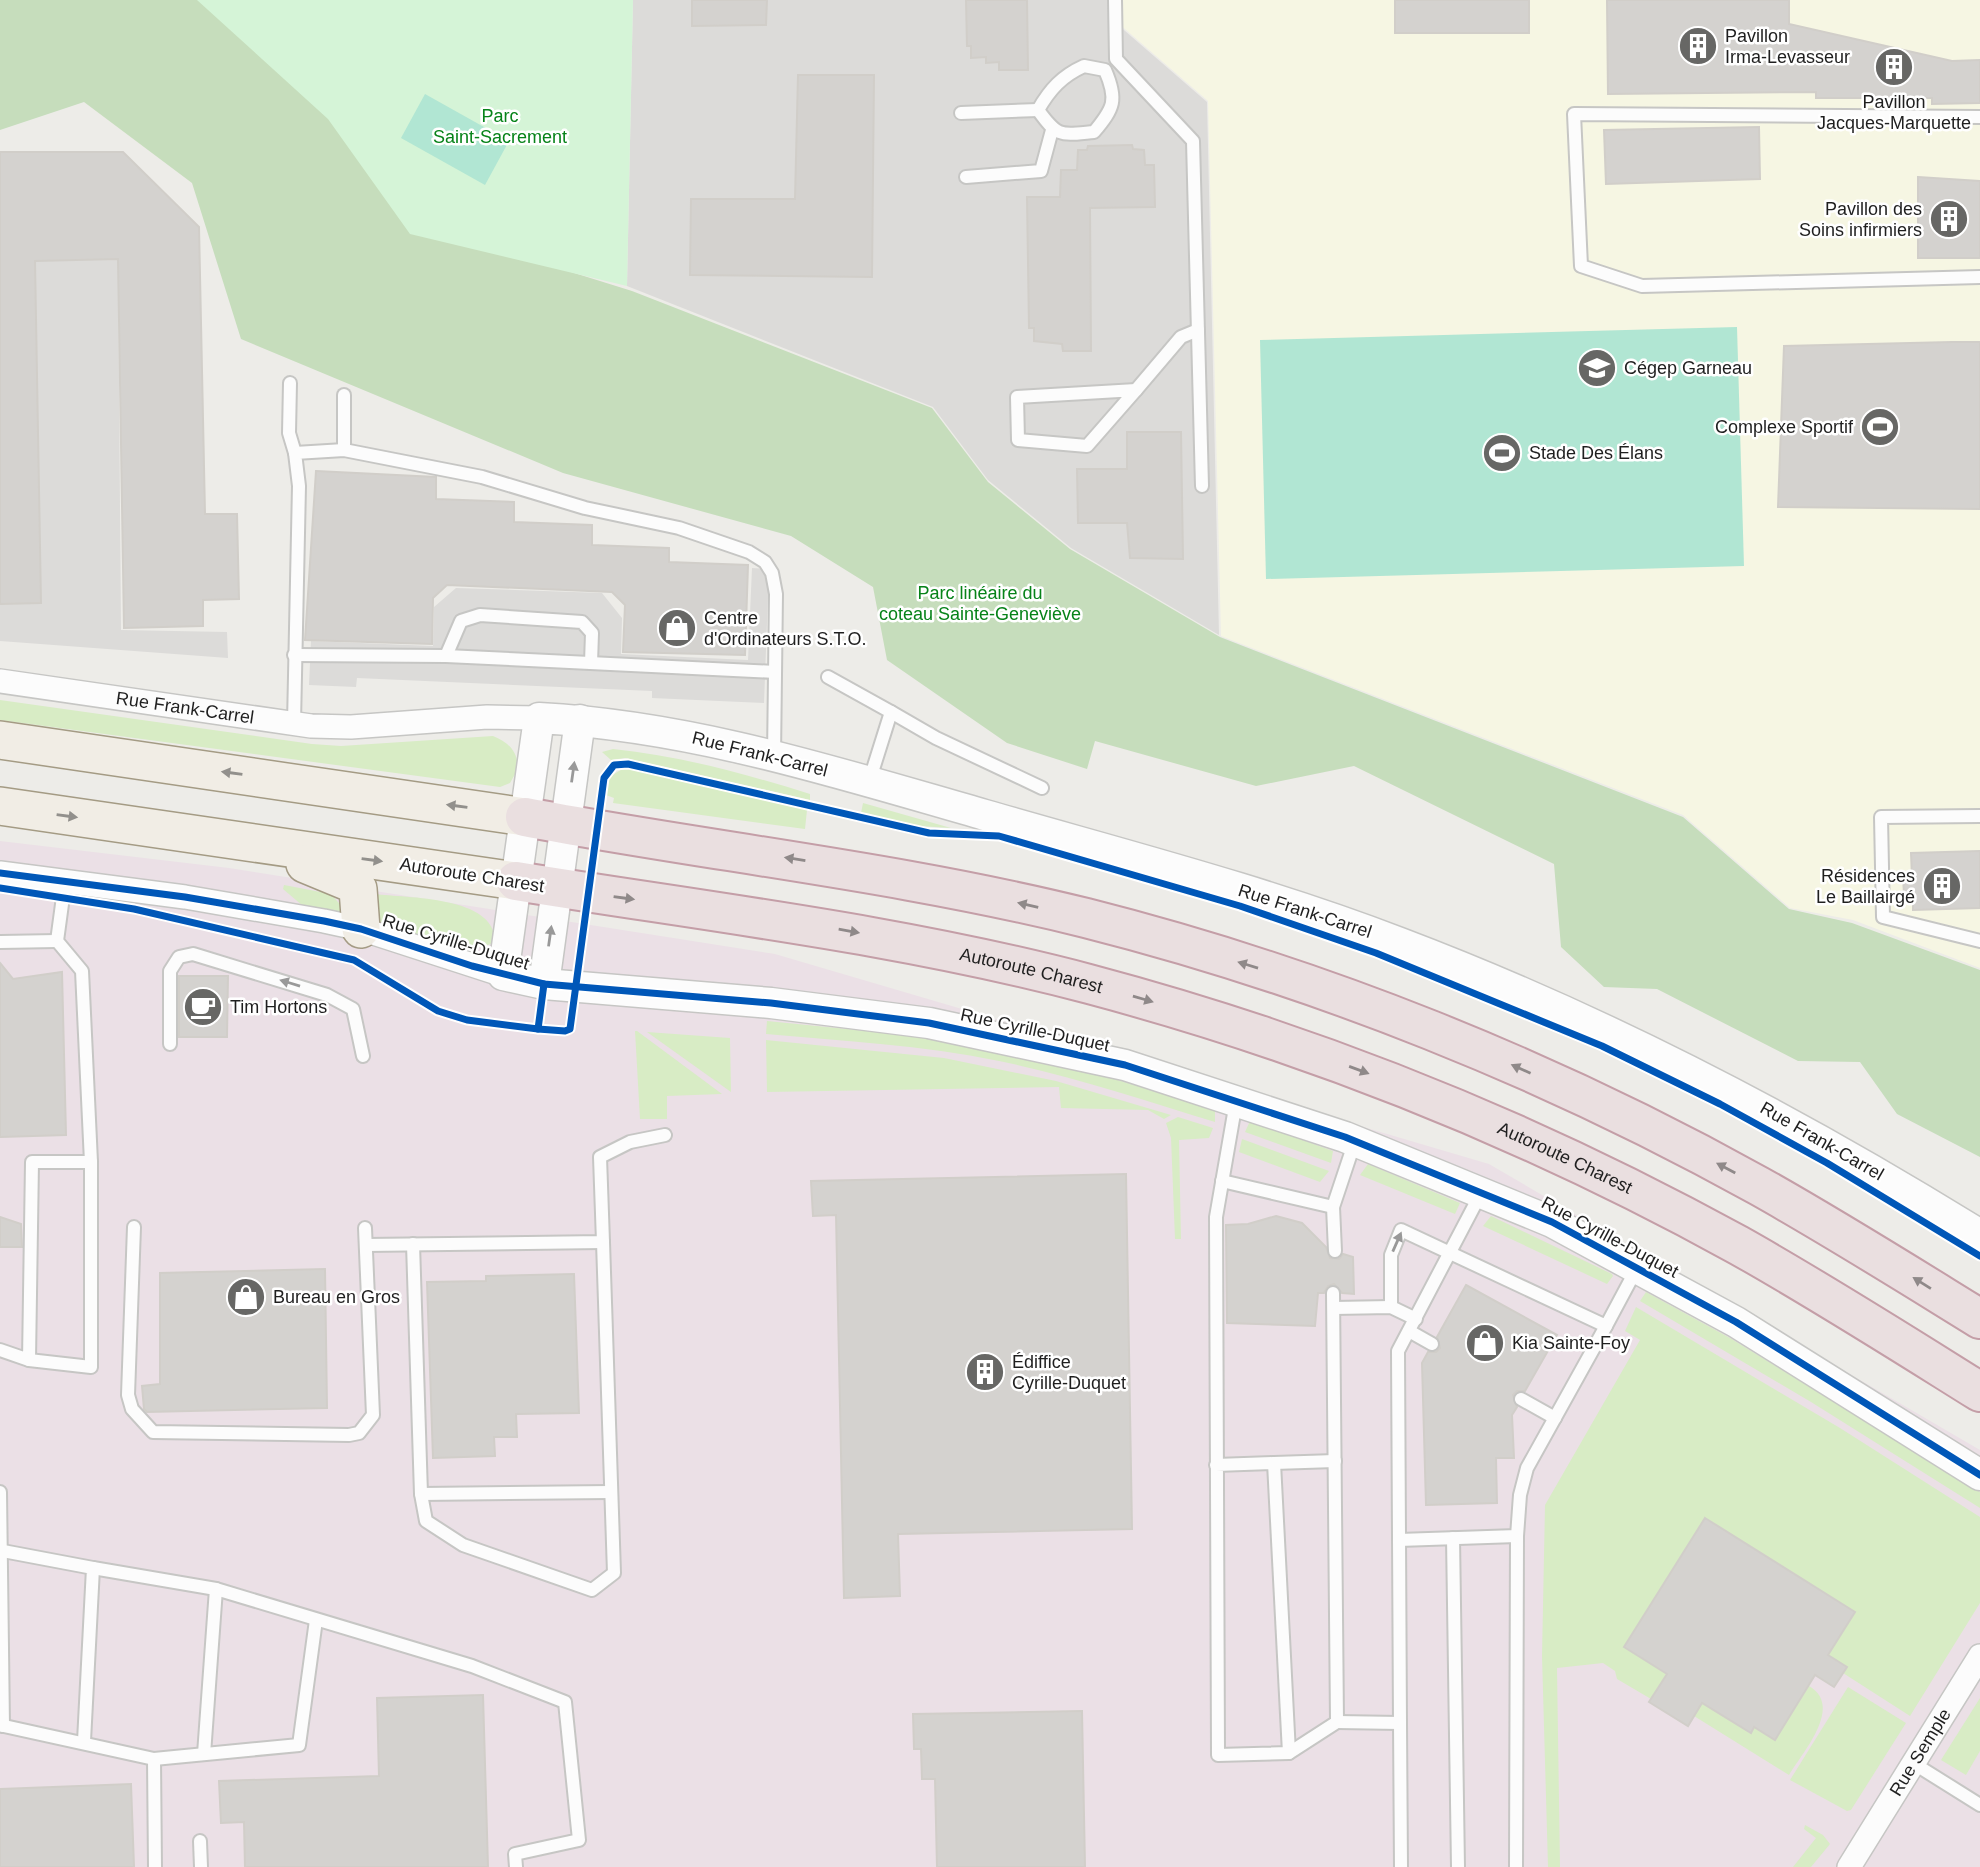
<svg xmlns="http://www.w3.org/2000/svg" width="1980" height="1867" viewBox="0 0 1980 1867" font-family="Arial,sans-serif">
	<rect width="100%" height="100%" fill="#edece8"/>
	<g fill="#dcdbd9">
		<path d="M 633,0 L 1116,0 L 1117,24 L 1207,102 L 1219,635 L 1071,548 L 988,480 L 933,407 L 627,286 Z"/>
		<path d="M 118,259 L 121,630 L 227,632 L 228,658 L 0,641 L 0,604 L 41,603 L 35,261 Z"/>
		<path d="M 752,568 L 769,569 L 764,703 L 652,698 L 652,691 L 357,678 L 356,687 L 309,685 L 311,641 L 433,646 L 434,607 L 456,588 L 602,593 L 622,618 L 621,654 L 748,660 Z"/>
	</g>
	<path fill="#ebe0e6" d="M 0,841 L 229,868 L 775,954 L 1489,1164 L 1980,1450 L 1980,1867 L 0,1867 Z"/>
	<path fill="#f6f6e3" d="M 1118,0 L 1980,0 L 1980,968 L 1853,920 L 1790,908 L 1683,815 L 1221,636 L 1208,101 L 1118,23 Z"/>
	<g fill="#d8ecc5">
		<path d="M 0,700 L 312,744 L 341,746 L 493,736 C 508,742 518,751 518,769 L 510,783 L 500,787 L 0,720 Z"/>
		<path d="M 613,749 C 681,756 746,774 810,794 L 810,800 L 625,758 L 611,760 L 602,752 Z"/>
		<path d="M 624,768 L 807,810 L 805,829 L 613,803 L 614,798 L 606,795 L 609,777 Z"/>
		<path d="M 863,803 L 951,828 L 919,826 L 861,813 Z"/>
		<path d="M 284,885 L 331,894 L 345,910 L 343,916 L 303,906 L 283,889 Z"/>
		<path d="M 374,894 C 408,898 495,896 495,941 C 476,958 403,936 379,927 Z"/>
		<path d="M 767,1021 L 917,1036 L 1091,1072 L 1215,1109 L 1215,1122 C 1144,1100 1072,1076 999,1061 C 922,1045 844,1041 766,1034 Z"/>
		<path d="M 635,1031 L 637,1031 L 722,1094 L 667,1096 L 667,1119 L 640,1119 Z"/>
		<path d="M 647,1032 L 730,1038 L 731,1092 Z"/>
		<path d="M 766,1040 L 944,1058 L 1056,1081 L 1171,1115 L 1164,1119 L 1148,1110 L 1061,1108 L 1059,1087 L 767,1092 Z"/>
		<path d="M 1178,1117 L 1213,1128 L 1209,1138 L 1179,1140 L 1181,1239 L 1175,1239 L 1171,1138 L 1166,1123 Z"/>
		<path d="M 1250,1121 L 1333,1151 L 1331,1163 L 1245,1132 Z"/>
		<path d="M 1242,1139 L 1329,1171 L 1320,1182 L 1239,1152 Z"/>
		<path d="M 1368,1164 L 1460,1203 L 1455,1214 L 1360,1175 Z"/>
		<path d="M 1491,1216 L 1612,1274 L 1613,1276 L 1607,1284 L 1483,1226 Z"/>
		<path d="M 1646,1292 L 1730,1338 L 1980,1492 L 1980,1508 L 1811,1402 L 1640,1301 Z"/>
		<path d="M 1636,1307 L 1840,1428 L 1980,1517 L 1980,1603 L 1910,1716 L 1843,1673 L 1846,1667 L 1828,1655 L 1855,1612 L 1705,1518 L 1625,1647 L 1667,1674 L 1651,1699 L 1617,1679 L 1615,1671 L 1603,1663 L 1557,1668 L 1560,1867 L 1548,1867 L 1542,1656 L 1545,1505 L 1640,1340 L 1625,1331 Z"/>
		<path d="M 1809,1686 C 1844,1706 1803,1752 1789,1775 L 1694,1716 L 1702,1703 L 1750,1733 L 1754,1727 L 1775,1740 Z"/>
		<path d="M 1848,1687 L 1906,1723 L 1851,1810 L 1847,1811 L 1790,1780 Z"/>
		<path d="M 1980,1698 L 1980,1751 L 1966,1775 L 1941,1760 Z"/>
		<path d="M 1805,1825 L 1823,1835 L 1830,1844 L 1811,1867 L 1793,1867 L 1816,1838 L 1804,1829 Z"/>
	</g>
	<path fill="#c6ddbc" d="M 0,0 L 227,0 L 374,104 L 411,222 L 632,291 L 932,408 L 988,482 L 1070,549 L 1220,637 L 1683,817 L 1789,909 L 1852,923 L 1980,970 L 1980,1157 L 1897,1114 L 1860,1062 L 1798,1061 L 1657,989 L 1604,987 L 1561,947 L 1554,864 L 1354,766 L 1256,786 L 1095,741 L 1087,769 L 1007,743 L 887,660 L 873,587 L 791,536 L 563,473 L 241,339 L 192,183 L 84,102 L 0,130 Z"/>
	<path fill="#d5f4d7" d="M 197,0 L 633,0 L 627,286 L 410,234 L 328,119 Z"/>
	<g fill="#b1e6d3">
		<path d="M 425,94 L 509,141 L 485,185 L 401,138 Z"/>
		<path d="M 1737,327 L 1744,566 L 1266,579 L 1260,340 Z"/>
	</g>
	<g fill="#d4d2cf" stroke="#d1cec9" stroke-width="2">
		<path d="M 692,0 L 767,0 L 766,25 L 692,26 Z"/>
		<path d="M 966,0 L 1027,0 L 1028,70 L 999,70 L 999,62 L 986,63 L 986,57 L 971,58 L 971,46 L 967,46 Z"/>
		<rect x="1395" y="0" width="134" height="33"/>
		<path d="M 1607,0 L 1789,0 L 1789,24 L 1952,61 L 1980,60 L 1980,103 L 1932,104 L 1932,98 L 1816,98 L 1816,92 L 1608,94 Z"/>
		<path d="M 798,75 L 874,75 L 872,277 L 690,275 L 691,199 L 795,199 Z"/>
		<path d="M 1759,127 L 1760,179 L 1606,184 L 1604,130 Z"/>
		<path d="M 1132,145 L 1133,149 L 1144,150 L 1145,165 L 1154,165 L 1155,207 L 1090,208 L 1091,351 L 1063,351 L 1062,344 L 1034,341 L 1034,328 L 1029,328 L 1027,197 L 1060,197 L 1061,170 L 1077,170 L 1078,150 L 1087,150 L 1088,146 Z"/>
		<path d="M 0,152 L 123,152 L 199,227 L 205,514 L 237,514 L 239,599 L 203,600 L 203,626 L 124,628 L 118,259 L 35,261 L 41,603 L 0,604 Z"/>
		<path d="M 1918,177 L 1980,181 L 1980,258 L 1918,258 Z"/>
		<path d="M 1952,342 L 1980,342 L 1980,509 L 1778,507 L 1784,346 Z"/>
		<path d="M 1127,432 L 1181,432 L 1183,559 L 1130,558 L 1127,523 L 1078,523 L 1077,469 L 1127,469 Z"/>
		<path d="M 316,471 L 436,477 L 436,499 L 514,502 L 514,522 L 592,525 L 592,545 L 669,548 L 669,562 L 748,565 L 745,655 L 623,652 L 625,605 L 612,592 L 447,585 L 433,598 L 432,644 L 305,640 Z"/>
		<path d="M 1980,851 L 1980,908 L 1913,910 L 1913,894 L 1904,894 L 1903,877 L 1912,877 L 1911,853 Z"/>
		<path d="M 0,963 L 13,979 L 62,972 L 66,1135 L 0,1137 Z"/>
		<path d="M 179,976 L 228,976 L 227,1037 L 179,1037 Z"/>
		<path d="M 1126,1174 L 1132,1529 L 898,1534 L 900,1596 L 844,1598 L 836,1215 L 813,1216 L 811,1181 Z"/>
		<path d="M 1276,1216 L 1302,1223 L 1326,1247 L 1330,1258 L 1339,1259 L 1343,1254 L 1353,1257 L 1354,1294 L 1342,1293 L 1334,1284 L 1328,1286 L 1324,1293 L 1318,1293 L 1315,1326 L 1227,1323 L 1226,1225 L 1248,1224 Z"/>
		<path d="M 0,1217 L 21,1224 L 22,1247 L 0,1247 Z"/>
		<path d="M 325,1269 L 327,1408 L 147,1412 L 144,1409 L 142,1386 L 160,1384 L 160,1273 Z"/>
		<path d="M 574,1274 L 579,1413 L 516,1414 L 517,1437 L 494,1437 L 495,1456 L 433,1458 L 427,1282 L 486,1281 L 486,1276 Z"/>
		<path d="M 1466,1285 L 1557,1335 L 1525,1391 L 1517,1391 L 1513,1395 L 1517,1407 L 1512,1415 L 1514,1458 L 1496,1458 L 1497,1503 L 1426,1505 L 1422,1363 L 1428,1352 L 1436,1352 L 1440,1348 L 1437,1337 Z"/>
		<path d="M 1705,1518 L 1855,1612 L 1828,1655 L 1847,1667 L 1834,1687 L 1815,1675 L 1775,1740 L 1754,1727 L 1751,1733 L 1702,1703 L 1688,1726 L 1649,1702 L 1667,1674 L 1624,1647 Z"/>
		<path d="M 483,1695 L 488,1867 L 245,1867 L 244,1822 L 221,1823 L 219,1781 L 379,1776 L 377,1698 Z"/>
		<path d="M 1082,1711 L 1085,1867 L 937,1867 L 935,1779 L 922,1779 L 921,1749 L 914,1749 L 913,1714 Z"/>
		<path d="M 131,1784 L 134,1867 L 0,1867 L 0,1789 Z"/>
	</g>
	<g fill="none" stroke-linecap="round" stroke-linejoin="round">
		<g stroke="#c6c6c4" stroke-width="16">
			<g id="service">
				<path d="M 1115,0 L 1116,59 L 1193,141 L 1202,486"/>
				<path d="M 1084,66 L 1105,70 C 1118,100 1114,108 1094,132 C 1061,135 1058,138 1038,110 C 1050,89 1062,76 1084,66 Z"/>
				<path d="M 961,113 L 1038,110"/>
				<path d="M 1980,117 L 1574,114 L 1581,266 L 1642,286 L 1980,277"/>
				<path d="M 966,177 L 1041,171 L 1052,130"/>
				<path d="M 290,383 L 289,433 L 295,453"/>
				<path d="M 1136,390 L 1087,446 L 1018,440 L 1017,397 Z"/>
				<path d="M 1136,390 L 1181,337 L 1198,330"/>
				<path d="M 344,450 L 344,395"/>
				<path d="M 294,655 L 446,656 L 775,672"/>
				<path d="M 446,656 L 461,621 L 480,615 L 582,622 L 592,633 L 591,663"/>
				<path d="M 828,677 L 891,712 L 869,782"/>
				<path d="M 891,712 L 936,738 L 1042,788"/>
				<path d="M 294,723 L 299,486 L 295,453 L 344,450 L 482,477 L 585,508 L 679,528 L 749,552 L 765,562 L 772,573 L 776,594 L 774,756"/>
				<path d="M 1980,816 L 1881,817 L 1883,917 L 1980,941"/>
				<path d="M 0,942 L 57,941"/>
				<path d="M 170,1044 L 170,971 L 179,957 L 193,954 L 327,995 L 353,1009 L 363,1056"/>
				<path d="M 1222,1181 L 1333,1207 L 1355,1141"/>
				<path d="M 1333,1207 L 1335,1251"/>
				<path d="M 134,1227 L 128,1395 L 132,1409 L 153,1432 L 349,1435 L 359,1433 L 373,1415 L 365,1228"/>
				<path d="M 413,1244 L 421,1494 L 426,1521 L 463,1545 L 592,1590 L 614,1573 L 603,1242"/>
				<path d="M 366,1245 L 603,1242 L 600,1157 L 630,1142 L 665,1135"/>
				<path d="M 1391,1307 L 1391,1255 L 1401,1230 L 1606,1326 L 1637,1268"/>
				<path d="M 1334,1308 L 1391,1307 L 1416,1319"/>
				<path d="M 1409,1331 L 1432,1344"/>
				<path d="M 0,1350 L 29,1360 L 32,1162 L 91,1162 L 82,971 L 57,941 L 65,882"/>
				<path d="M 29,1360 L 91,1367 L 91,1162"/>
				<path d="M 1521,1399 L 1555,1418"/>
				<path d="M 1274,1463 L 1335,1461"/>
				<path d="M 1216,1465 L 1274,1463 L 1289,1753 L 1218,1755 L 1216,1217 L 1236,1102"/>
				<path d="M 0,1492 L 3,1726"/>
				<path d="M 421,1494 L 611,1492"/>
				<path d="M 1453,1538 L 1458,1867"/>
				<path d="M 1399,1540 L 1517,1536 L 1520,1495 L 1527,1468 L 1606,1326"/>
				<path d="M 3,1551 L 93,1568 L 84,1741"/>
				<path d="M 93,1568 L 216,1589 L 472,1666 L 565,1702 L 579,1840 L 515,1854 L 516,1867"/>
				<path d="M 1337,1722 L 1400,1723 L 1398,1351 L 1481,1193"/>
				<path d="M 1400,1723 L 1401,1867"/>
				<path d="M 0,1725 L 154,1759 L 155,1867"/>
				<path d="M 1289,1753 L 1337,1722 L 1333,1293"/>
				<path d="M 204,1754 L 216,1589"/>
				<path d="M 154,1759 L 299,1745 L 316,1620"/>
				<path d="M 1913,1763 L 1980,1805"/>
				<path d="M 200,1841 L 201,1867"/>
				<path d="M 1516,1867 L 1517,1536"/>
			</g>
		</g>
		<g stroke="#c6c6c4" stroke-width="26">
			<g id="minor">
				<path id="s1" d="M 0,681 L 311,726 L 351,727 L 487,717 L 539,718"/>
				<path d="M 0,873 L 185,897 L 324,921 L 361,929 L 503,975"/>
				<path id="s2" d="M 1849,1867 L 1980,1656"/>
			</g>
		</g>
		<g stroke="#c6c6c4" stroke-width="33">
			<g id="tertiary">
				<path d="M 544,984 L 580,720"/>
				<path d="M 1980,1235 C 1795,1120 1603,1020 1400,943 C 1265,891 1123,855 985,815 C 838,773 693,726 539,718 L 503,975 L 544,984 L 771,1003 L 929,1023 L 1125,1065 L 1345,1137 L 1552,1222 L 1736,1322 L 1980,1475"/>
			</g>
		</g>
		<g stroke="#a49b84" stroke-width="40">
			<g id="primary">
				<path d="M 0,740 L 525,817"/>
				<path d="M 0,806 L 516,881"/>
				<path d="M 305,864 L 351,883 L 358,889 L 361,929"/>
			</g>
		</g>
		<g stroke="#c49ea7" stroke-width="42">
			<g id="motorway">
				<path d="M 525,817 C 712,852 901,872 1086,918 C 1319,977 1549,1069 1759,1186 C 1834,1228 1907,1274 1980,1319"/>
				<path id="s3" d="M 516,881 C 708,912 900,934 1089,984 C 1315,1044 1533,1132 1738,1245 C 1820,1291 1900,1342 1980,1392"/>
			</g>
		</g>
		<use href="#service" stroke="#fcfcfc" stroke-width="12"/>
		<use href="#minor" stroke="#fcfcfc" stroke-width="23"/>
		<use href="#tertiary" stroke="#fcfcfc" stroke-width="30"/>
		<use href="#primary" stroke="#f1ede5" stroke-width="37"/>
		<use href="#motorway" stroke="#eadfe0" stroke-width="38"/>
		<g stroke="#fff" stroke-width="11">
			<g id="cycleway">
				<path d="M 0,873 L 185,897 L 324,921 L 361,929 L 472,966 L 544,984 L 771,1003 L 929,1023 L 1125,1065 L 1345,1137 L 1552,1222 L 1736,1322 L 1980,1475"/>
				<path d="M 0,888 L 134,909 L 354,960 L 438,1011 L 467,1020 L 538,1029 L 544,984"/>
				<path d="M 538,1029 L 565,1031 L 570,1029 L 604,778 L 614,765 L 628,764 L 929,833 L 999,836 L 1240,906 L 1376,953 L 1602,1046 L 1720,1104 L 1827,1163 L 1980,1256"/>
			</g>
		</g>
		<use href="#cycleway" stroke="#0057b8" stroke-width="7"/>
	</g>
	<defs><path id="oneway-solid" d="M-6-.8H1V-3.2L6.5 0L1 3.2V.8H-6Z" transform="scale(1.75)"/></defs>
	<g fill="#999">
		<use href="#oneway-solid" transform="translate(573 772) rotate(-82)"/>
		<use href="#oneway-solid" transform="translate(550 936) rotate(-82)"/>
		<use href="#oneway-solid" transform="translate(290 983) rotate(-163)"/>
		<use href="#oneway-solid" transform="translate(1397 1242) rotate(-66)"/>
	</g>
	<g fill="#92908c">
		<use href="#oneway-solid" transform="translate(232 773) rotate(-172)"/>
		<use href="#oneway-solid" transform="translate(457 806) rotate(-172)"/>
		<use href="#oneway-solid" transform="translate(67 816) rotate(8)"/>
		<use href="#oneway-solid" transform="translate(372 860) rotate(8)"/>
	</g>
	<g fill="#8f8989">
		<use href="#oneway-solid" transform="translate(795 859) rotate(-171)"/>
		<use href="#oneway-solid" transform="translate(624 898) rotate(8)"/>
		<use href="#oneway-solid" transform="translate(1028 905) rotate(-167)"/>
		<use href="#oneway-solid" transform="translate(849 931) rotate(10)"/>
		<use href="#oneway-solid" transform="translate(1248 965) rotate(-163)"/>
		<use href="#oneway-solid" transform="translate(1143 999) rotate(16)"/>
		<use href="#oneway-solid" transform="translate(1521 1069) rotate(-156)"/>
		<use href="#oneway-solid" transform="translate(1359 1070) rotate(20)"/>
		<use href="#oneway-solid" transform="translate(1726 1168) rotate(-152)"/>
		<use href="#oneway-solid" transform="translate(1922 1283) rotate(-148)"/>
	</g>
	<defs>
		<g id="building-disc" transform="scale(2.0125)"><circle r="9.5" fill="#676765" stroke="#fff"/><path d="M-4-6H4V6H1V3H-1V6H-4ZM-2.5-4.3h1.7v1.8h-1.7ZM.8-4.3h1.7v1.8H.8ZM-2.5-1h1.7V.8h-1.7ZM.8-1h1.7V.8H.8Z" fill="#fff"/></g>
		<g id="university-disc" transform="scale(2.0125)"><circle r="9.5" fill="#676765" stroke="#fff"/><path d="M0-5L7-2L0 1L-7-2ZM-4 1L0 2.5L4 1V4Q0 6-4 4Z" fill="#fff"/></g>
		<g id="stadium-disc" transform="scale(2.0125)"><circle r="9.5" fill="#676765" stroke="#fff"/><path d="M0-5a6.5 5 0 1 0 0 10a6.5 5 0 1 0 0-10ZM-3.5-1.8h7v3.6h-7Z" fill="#fff"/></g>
		<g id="shop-disc" transform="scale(2.0125)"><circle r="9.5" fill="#676765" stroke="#fff"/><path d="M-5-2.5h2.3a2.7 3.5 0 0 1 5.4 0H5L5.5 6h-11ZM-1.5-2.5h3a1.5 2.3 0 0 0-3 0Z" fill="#fff"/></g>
		<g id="cafe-disc" transform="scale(2.0125)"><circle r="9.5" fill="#676765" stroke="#fff"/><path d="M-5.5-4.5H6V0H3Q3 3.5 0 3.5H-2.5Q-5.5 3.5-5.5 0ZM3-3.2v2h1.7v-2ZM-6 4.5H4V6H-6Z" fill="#fff"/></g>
	</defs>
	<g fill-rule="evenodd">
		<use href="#building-disc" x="1698" y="46"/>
		<use href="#building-disc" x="1894" y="67"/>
		<use href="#building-disc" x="1949" y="219"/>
		<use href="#university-disc" x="1597" y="368"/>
		<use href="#stadium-disc" x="1880" y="427"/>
		<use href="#stadium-disc" x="1502" y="453"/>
		<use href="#shop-disc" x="677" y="628"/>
		<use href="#building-disc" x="1942" y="886"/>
		<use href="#cafe-disc" x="203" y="1007"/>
		<use href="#shop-disc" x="246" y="1297"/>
		<use href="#shop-disc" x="1485" y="1343"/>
		<use href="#building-disc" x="985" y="1372"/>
	</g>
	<g text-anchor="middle" stroke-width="5" stroke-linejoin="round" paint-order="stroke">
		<g font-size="18" fill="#1f1f1f" stroke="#fff" text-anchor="start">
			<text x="1725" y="42">Pavillon<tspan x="1725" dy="21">Irma-Levasseur</tspan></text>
			<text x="1894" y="108" text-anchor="middle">Pavillon<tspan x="1894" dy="21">Jacques-Marquette</tspan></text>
			<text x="1922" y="215" text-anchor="end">Pavillon des<tspan x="1922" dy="21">Soins infirmiers</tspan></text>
			<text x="1624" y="374">Cégep Garneau</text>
			<text x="1853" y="433" text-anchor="end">Complexe Sportif</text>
			<text x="1529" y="459">Stade Des Élans</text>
			<text x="704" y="624">Centre<tspan x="704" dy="21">d'Ordinateurs S.T.O.</tspan></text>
			<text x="1915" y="882" text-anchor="end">Résidences<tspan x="1915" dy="21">Le Baillairgé</tspan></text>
			<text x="230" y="1013">Tim Hortons</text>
			<text x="273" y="1303">Bureau en Gros</text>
			<text x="1512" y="1349">Kia Sainte-Foy</text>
			<text x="1012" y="1368">Édiffice<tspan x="1012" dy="21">Cyrille-Duquet</tspan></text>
		</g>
		<g font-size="18" fill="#078319" stroke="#fff">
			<text x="500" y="122">Parc<tspan x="500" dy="21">Saint-Sacrement</tspan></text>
			<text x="980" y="599">Parc linéaire du<tspan x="980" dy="21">coteau Sainte-Geneviève</tspan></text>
		</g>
		<g font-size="18" fill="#1f1f1f" stroke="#fff">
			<text dy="6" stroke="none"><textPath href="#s1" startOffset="187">Rue Frank-Carrel</textPath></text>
			<text transform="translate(760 754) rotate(14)" y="6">Rue Frank-Carrel</text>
			<text transform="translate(472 875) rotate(9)" y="6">Autoroute Charest</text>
			<text transform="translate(1305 911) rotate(18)" y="6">Rue Frank-Carrel</text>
			<text transform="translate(456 942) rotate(17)" y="6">Rue Cyrille-Duquet</text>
			<text dy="6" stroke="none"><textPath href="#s3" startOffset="523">Autoroute Charest</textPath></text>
			<text transform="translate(1035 1030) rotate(12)" y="6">Rue Cyrille-Duquet</text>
			<text transform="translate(1822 1141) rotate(30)" y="6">Rue Frank-Carrel</text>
			<text dy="6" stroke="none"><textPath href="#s3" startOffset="1090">Autoroute Charest</textPath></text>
			<text transform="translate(1610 1237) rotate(28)" y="6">Rue Cyrille-Duquet</text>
			<text dy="6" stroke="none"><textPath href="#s2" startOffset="135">Rue Semple</textPath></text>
		</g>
	</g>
</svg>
